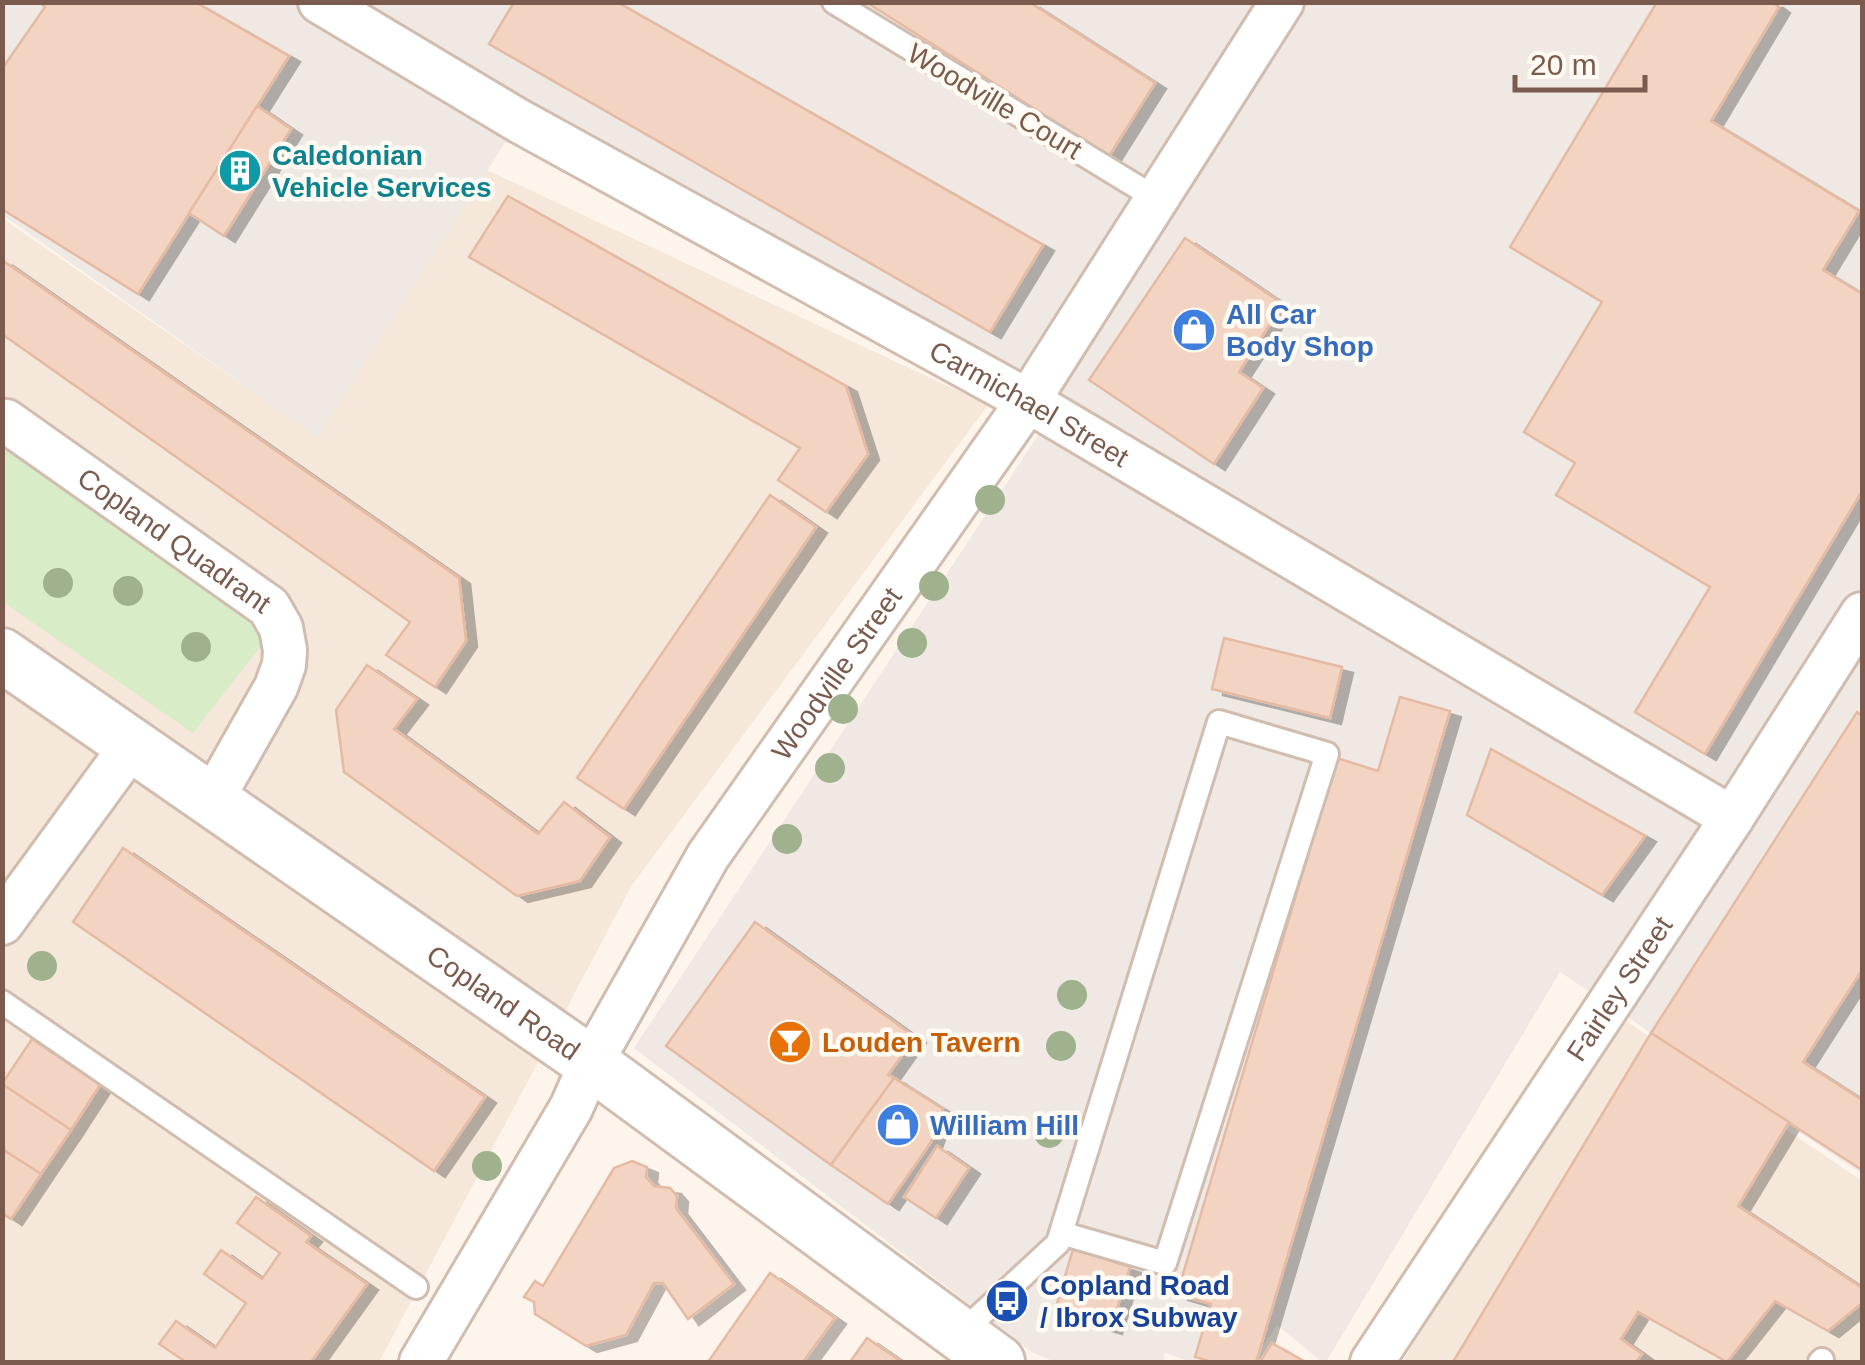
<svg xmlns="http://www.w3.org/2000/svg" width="1865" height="1365" viewBox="0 0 1865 1365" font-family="Helvetica,sans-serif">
	<defs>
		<filter id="shadow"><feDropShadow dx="11" dy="6" stdDeviation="0" flood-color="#0004"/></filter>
	</defs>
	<rect width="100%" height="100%" fill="#fdf5eb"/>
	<g fill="#f5e7d9">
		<path d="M 487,170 L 988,405 L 632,885 L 379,1362 L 3,1362 L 2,218 L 317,436 Z"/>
		<path d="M 1620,1017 L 1862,1181 L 1862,1362 L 1402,1362 Z"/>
	</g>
	<path fill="#efe8e3" d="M 3,3 L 1862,3 L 1862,1174 L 1560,972 L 1326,1362 L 1322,1362 L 1277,1325 L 1252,1362 L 1192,1362 L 1165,1353 L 1163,1362 L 1056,1362 L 1033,1353 L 634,1048 L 1058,405 L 519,121 L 317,437 L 3,215 Z"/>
	<path fill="#d8ecc8" d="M 10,437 L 268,637 L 193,733 L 3,602 L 2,446 Z"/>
	<g fill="#f3d4c2" stroke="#e6baa2" stroke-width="2.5" filter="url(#shadow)">
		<path d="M 39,2 L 195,2 L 289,56 L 138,294 L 2,209 L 2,69 L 45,7 Z"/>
		<path d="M 514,2 L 617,2 L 1043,245 L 990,332 L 489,44 Z"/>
		<path d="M 866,2 L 1029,2 L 1155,83 L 1109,156 Z"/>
		<path d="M 1657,2 L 1772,2 L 1779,7 L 1711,121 L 1859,211 L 1823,270 L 1862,294 L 1862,491 L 1705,754 L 1635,712 L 1710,587 L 1556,495 L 1575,463 L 1524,432 L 1602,302 L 1510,247 Z"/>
		<path d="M 257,106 L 291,129 L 224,236 L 189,213 Z"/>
		<path d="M 508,196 L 846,386 L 868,454 L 826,512 L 778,480 L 800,448 L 469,257 Z"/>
		<path d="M 1185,238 L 1283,304 L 1239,372 L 1263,388 L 1214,464 L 1089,380 Z"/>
		<path d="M 2,260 L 459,578 L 466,641 L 435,687 L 386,655 L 410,622 L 2,334 Z"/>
		<path d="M 770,495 L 816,527 L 624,809 L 577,778 Z"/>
		<path d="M 1224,638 L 1342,667 L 1330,718 L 1212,689 Z"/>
		<path d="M 367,665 L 417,699 L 394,729 L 538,834 L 564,802 L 610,837 L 580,881 L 517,896 L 344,772 L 336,710 Z"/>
		<path d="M 1400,697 L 1450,711 L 1256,1362 L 1212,1362 L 1195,1357 L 1211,1304 L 1177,1294 L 1337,758 L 1378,771 Z"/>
		<path d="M 1857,712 L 1862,716 L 1862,970 L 1803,1062 L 1862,1100 L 1862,1170 L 1651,1033 Z"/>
		<path d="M 1491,749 L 1645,836 L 1602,895 L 1467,815 Z"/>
		<path d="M 123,848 L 485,1097 L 434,1171 L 73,922 Z"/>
		<path d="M 755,922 L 915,1037 L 888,1075 L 894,1078 L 831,1165 L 666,1046 Z"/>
		<path d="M 1651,1033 L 1789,1122 L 1738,1206 L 1862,1288 L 1862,1303 L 1828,1331 L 1775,1301 L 1727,1362 L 1638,1312 L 1621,1339 L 1642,1354 L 1636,1362 L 1453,1362 Z"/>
		<path d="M 32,1039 L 100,1085 L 71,1130 L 2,1084 Z"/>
		<path d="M 894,1078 L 943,1109 L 931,1142 L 888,1204 L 831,1165 Z"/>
		<path d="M 2,1084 L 71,1130 L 41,1174 L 2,1149 Z"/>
		<path d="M 937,1146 L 969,1168 L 936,1218 L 904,1197 Z"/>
		<path d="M 2,1149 L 41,1174 L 11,1219 L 2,1213 Z"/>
		<path d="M 632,1161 L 647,1167 L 646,1177 L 654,1186 L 670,1188 L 677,1196 L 676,1208 L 734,1284 L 688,1319 L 663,1283 L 654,1283 L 626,1335 L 586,1346 L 535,1314 L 534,1302 L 524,1297 L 535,1281 L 543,1286 L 614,1168 Z"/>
		<path d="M 256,1197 L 311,1236 L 306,1242 L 367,1284 L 311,1362 L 186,1362 L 159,1344 L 176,1321 L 215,1348 L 246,1303 L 204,1274 L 221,1250 L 262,1279 L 280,1253 L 237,1223 Z"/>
		<path d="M 1073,1249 L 1130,1267 L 1111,1328 L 1055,1311 Z"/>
		<path d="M 770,1273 L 835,1318 L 803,1362 L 708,1362 Z"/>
		<path d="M 867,1338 L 902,1362 L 850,1362 Z"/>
		<path d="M 1272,1343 L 1305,1362 L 1260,1362 Z"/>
	</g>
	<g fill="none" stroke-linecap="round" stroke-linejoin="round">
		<g stroke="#d1bdaf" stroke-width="28">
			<g id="service">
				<path d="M 834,2 L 1157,199"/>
				<path d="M 2,1002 L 416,1287"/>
				<path d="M 959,1335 L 1058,1243 L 1061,1233 L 1219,722 L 1327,754 L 1165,1263 L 1061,1233"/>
				<path d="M 1820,1362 L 1822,1360"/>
			</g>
		</g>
		<g stroke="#d1bdaf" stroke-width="48">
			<g id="minor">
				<path id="s1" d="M 320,2 L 519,121 L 1028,401 L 1732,818"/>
				<path id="s2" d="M 2,425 L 6,421 L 269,607 L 281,628 L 285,650 L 284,665 L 276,687 L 212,800"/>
				<path d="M 2,923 L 132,745"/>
				<path id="s3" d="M 421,1362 L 571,1108 L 591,1063 L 708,856 L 1028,401 L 1282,2"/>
				<path id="s4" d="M 1372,1362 L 1732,818 L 1862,614"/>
			</g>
		</g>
		<g stroke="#d1bdaf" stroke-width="58">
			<g id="tertiary">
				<path id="s5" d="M 2,655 L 591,1063 L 998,1362"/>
			</g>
		</g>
		<use href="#service" stroke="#fff" stroke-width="22"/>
		<use href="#minor" stroke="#fff" stroke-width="42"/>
		<use href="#tertiary" stroke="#fff" stroke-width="52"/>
	</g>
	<g fill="#a0b18e">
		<circle cx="990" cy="500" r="15"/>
		<circle cx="58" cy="583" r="15"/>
		<circle cx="934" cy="586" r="15"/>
		<circle cx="128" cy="591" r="15"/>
		<circle cx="912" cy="643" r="15"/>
		<circle cx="196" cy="647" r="15"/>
		<circle cx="843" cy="709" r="15"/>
		<circle cx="830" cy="768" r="15"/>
		<circle cx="787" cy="839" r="15"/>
		<circle cx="42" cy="966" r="15"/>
		<circle cx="1072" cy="995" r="15"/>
		<circle cx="1061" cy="1046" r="15"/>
		<circle cx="1049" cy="1133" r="15"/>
		<circle cx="487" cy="1166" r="15"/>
	</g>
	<defs>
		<g id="building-disc" transform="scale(2.25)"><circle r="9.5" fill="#0f9aa8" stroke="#fffaf2"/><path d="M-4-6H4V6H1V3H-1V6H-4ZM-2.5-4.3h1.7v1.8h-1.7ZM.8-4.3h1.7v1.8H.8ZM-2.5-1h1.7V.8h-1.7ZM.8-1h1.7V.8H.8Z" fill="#fff"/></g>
		<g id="shop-disc" transform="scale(2.25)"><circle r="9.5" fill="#3f7fe0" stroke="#fffaf2"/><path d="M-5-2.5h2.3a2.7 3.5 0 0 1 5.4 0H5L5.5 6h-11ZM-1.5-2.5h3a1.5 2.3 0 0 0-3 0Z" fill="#fff"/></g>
		<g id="bar-disc" transform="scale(2.25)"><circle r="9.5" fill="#e8710a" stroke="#fffaf2"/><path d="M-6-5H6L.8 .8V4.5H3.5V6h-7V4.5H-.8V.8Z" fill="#fff"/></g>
		<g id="bus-disc" transform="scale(2.25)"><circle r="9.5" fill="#1a4fb4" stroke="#fffaf2"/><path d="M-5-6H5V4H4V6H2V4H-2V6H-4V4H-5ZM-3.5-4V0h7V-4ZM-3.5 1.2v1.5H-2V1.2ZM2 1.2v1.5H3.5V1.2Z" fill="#fff"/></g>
	</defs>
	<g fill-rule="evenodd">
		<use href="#building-disc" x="240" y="171"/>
		<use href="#shop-disc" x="1194" y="330"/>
		<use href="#bar-disc" x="790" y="1042"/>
		<use href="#shop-disc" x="898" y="1125"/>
		<use href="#bus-disc" x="1007" y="1301"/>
	</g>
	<g text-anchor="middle" stroke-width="9" stroke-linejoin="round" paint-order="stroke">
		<g font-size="28" fill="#7a5b4d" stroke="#fffaf2">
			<text transform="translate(995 101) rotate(31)" y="10">Woodville Court</text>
			<text dy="10" stroke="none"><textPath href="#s1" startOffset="815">Carmichael Street</textPath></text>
			<text dy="10" stroke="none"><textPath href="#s2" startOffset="212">Copland Quadrant</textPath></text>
			<text dy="10" stroke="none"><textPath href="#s3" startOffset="805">Woodville Street</textPath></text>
			<text dy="10" stroke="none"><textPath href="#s4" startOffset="448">Fairley Street</textPath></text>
			<text dy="10" stroke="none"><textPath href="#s5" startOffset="610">Copland Road</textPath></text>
		</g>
		<g font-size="28" font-weight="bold" fill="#0d838f" stroke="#fffaf2" text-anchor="start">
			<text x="272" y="165">Caledonian<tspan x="272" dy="32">Vehicle Services</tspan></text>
		</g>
		<g font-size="28" font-weight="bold" fill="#366cbe" stroke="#fffaf2" text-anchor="start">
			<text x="1226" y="324">All Car<tspan x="1226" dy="32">Body Shop</tspan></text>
			<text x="930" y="1135">William Hill</text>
		</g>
		<g font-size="28" font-weight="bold" fill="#c56008" stroke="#fffaf2" text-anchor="start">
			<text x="822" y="1052">Louden Tavern</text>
		</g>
		<g font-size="28" font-weight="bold" fill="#164399" stroke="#fffaf2" text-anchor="start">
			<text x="1040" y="1295">Copland Road<tspan x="1040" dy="32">/ Ibrox Subway</tspan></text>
		</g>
	</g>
	<rect width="1865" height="1365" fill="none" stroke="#7a5b4d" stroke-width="10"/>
	<path d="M1515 75v15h130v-15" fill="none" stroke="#7a5b4d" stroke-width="5"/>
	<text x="1530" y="75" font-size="30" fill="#7a5b4d" stroke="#fffaf2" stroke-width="8" paint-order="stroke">20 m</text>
</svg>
